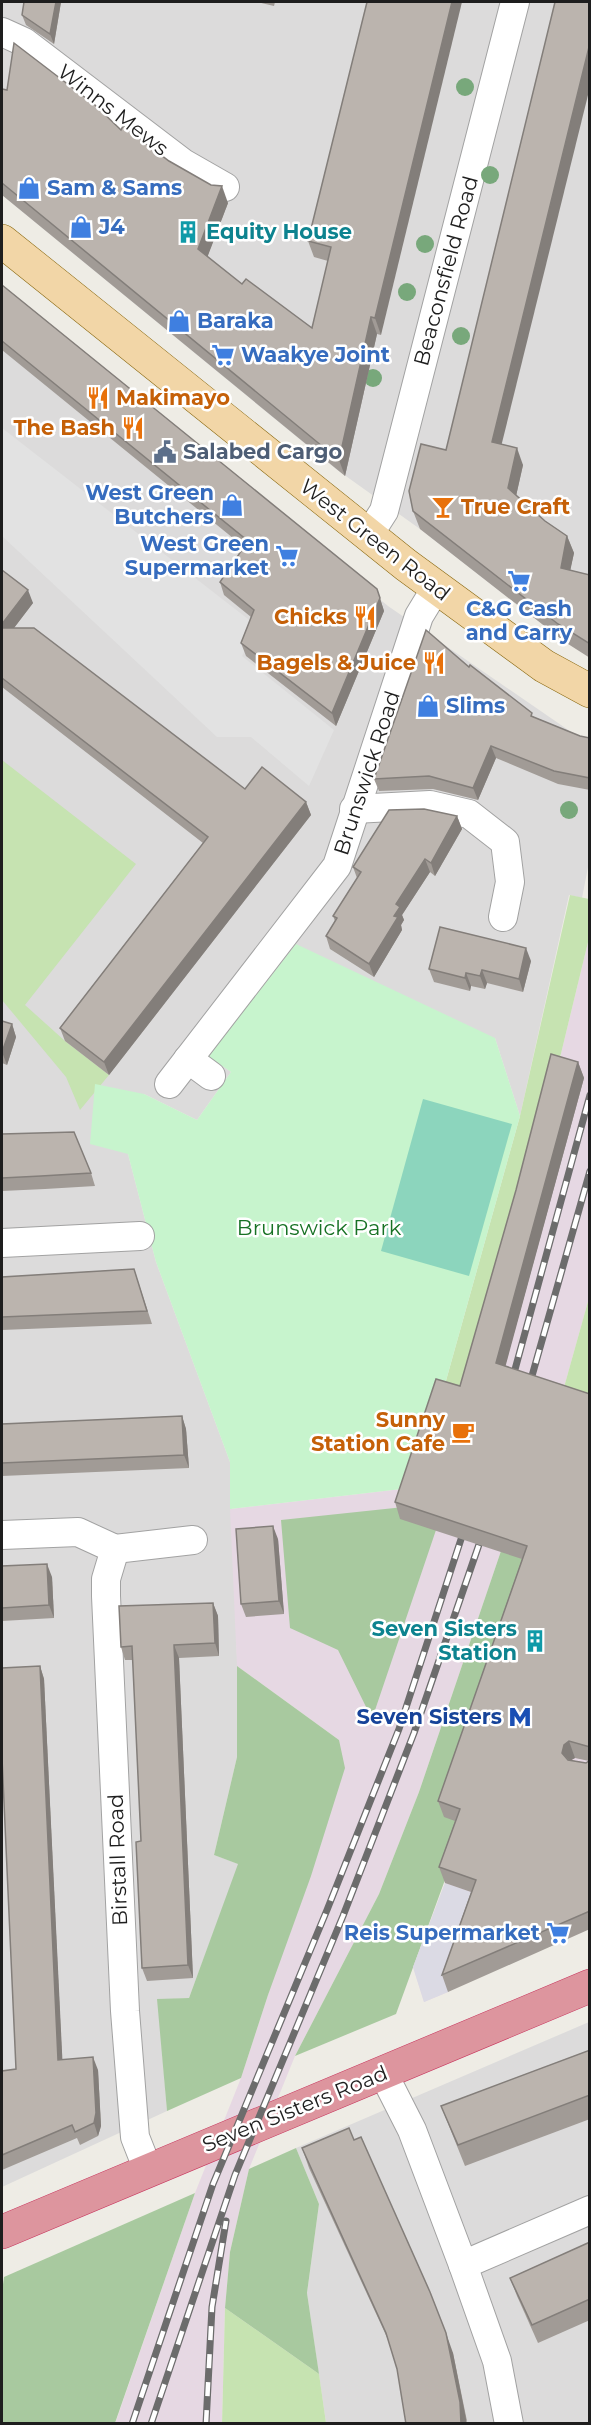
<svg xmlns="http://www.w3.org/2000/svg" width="591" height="2425" viewBox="0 0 591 2425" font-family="Montserrat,sans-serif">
	<rect width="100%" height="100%" fill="#eeece5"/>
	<g fill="#dcdbdb">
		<path d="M 2,2 L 589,2 L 589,656 L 565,642 L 420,529 L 336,469 L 2,195 Z"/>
		<path d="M 2,288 L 388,606 L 577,736 L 590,741 L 589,862 L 582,898 L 569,895 L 520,1116 L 495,1038 L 209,1056 L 231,1072 L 197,1120 L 144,1094 L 128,1154 L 156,1262 L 230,1462 L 239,1713 L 237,1757 L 214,1855 L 239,1864 L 189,1998 L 158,2000 L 167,2111 L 2,2187 Z"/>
		<path d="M 589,2022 L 589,2423 L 326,2423 L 307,2293 L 319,2204 L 296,2148 Z"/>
	</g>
	<path fill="#e6d8e3" d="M 589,938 L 589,1298 L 561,1398 L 589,1408 L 589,1782 L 527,1770 L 448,1992 L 424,2002 L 413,1967 L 445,1883 L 501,1551 L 419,1792 L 379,1894 L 295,2056 L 249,2169 L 230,2252 L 225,2308 L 222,2423 L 115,2424 L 195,2193 L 241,2078 L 268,1995 L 339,1740 L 237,1666 L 230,1509 L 410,1488 L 557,1070 Z"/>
	<g fill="#c6e3b1">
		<path d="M 2,760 L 136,864 L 25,1005 L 65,1041 L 109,1075 L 80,1110 L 66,1077 L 2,1000 Z"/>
		<path d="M 570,895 L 589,899 L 589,938 L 557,1070 L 465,1402 L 442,1395 L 520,1116 Z"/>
		<path d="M 589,1298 L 589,1408 L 561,1398 Z"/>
		<path d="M 225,2308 L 319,2374 L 326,2423 L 222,2424 Z"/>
	</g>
	<g fill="#a8c99f">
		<path d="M 404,1507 L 436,1530 L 372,1719 L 338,1650 L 290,1628 L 281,1520 Z"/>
		<path d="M 501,1551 L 533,1562 L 465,1825 L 396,2014 L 295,2056 L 379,1894 L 419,1792 Z"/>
		<path d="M 237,1666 L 339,1740 L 345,1768 L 311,1876 L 268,1995 L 241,2078 L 167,2111 L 157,1999 L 189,1998 L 238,1864 L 214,1855 L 237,1757 Z"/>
		<path d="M 296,2148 L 319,2204 L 307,2293 L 319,2374 L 225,2308 L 230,2252 L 249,2169 Z"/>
		<path d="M 195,2193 L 115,2423 L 2,2423 L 2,2292 L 4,2277 Z"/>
	</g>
	<path fill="#c7f4cd" d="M 296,944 L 495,1038 L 520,1116 L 442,1395 L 410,1488 L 230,1509 L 230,1462 L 156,1262 L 128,1154 L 90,1144 L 95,1084 L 144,1094 L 197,1120 L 231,1072 L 208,1056 Z"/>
	<path fill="#8cd5bd" d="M 423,1099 L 512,1124 L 469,1276 L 381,1251 Z"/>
	<path fill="#e2e2e2" d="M 2,428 L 257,626 L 242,656 L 334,730 L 309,786 L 251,737 L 217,737 L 2,536 Z"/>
	<path fill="#dbdae4" d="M 445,1883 L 482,1896 L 448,1992 L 424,2002 L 413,1967 Z"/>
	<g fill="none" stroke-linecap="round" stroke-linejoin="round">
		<g stroke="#a2a2a2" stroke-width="30">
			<g id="street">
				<path d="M 2,32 L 24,42 L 183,163 L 225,187"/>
				<path d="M 368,536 L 384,511 L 515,2"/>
				<path d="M 354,809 L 430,805 L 469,814 L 505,842 L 510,882 L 503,917"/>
				<path d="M 188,1059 L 211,1076"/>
				<path d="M 169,1084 L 337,866 L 419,616 L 436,588"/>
				<path d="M 2,1243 L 140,1236"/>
				<path d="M 2,1535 L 78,1532 L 115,1549 L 193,1540"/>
				<path d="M 115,1549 L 106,1579 L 106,1596 L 125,2011 L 135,2137 L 148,2170"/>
				<path d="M 383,2073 L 412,2130 L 463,2265 L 497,2361 L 509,2424"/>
				<path d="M 463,2265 L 590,2210"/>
			</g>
		</g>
		<g stroke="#896810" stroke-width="34">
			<path id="primary" d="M 2,241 L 406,565 L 544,666 L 590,691"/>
		</g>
		<g stroke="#c8375f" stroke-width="34">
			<path id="highway" d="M 2,2232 L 590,1986"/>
		</g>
		<use href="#street" stroke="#fff" stroke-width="28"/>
		<use href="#primary" stroke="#f2d6a7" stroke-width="33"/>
		<use href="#highway" stroke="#dd959e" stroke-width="33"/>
		<g stroke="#6c6c6c" stroke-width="7">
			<g id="rail">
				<path d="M 511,1384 L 590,1095"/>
				<path d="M 528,1390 L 590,1171"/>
				<path d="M 132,2424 L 213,2184 L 327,1910 L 399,1729 L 466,1524"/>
				<path d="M 151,2424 L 235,2175 L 343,1916 L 414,1733 L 484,1530"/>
				<path d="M 206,2424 L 212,2307 L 226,2221"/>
			</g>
		</g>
		<use href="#rail" stroke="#fff" stroke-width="4.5" stroke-dasharray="14" stroke-linecap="butt"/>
	</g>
	<g fill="#78a87b">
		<circle cx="465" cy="87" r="9"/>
		<circle cx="490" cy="175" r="9"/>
		<circle cx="425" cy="244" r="9"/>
		<circle cx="407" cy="292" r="9"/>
		<circle cx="461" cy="336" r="9"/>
		<circle cx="373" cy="378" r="9"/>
		<circle cx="569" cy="810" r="9"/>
	</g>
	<g fill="#a19b96" fill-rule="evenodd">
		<path d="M 24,2 L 61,2 L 54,44 L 26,25 L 22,15 Z"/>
		<path d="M 257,2 L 275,2 L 274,6 Z"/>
		<path d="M 367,2 L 381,335 L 377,334 L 345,476 L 2,195 L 2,89 L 121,130 L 169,161 L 228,203 L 207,257 L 242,284 L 312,328 L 328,261 L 314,257 L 308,241 Z"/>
		<path d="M 2,285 L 377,589 L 384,611 L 336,726 L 246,656 L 241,643 L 251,617 L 224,595 L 220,582 L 244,547 L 2,350 Z"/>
		<path d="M 502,444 L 523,465 L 516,496 L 545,521 L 567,536 L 574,553 L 570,570 L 590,575 L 590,658 L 565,642 L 420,529 L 413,511 L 446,450 Z"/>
		<path d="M 2,570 L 33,603 L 14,628 L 245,789 L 306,802 L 311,815 L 109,1075 L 65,1041 L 60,1028 L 203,843 L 2,687 Z"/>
		<path d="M 469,667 L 534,717 L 580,736 L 590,738 L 590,790 L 558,784 L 496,758 L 478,800 L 433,789 L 379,791 L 374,779 Z"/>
		<path d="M 457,816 L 462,829 L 435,876 L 430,872 L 402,915 L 404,920 L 401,925 L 402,930 L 374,977 L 330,949 L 326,936 L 335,921 L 333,916 L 357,878 L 353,867 Z"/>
		<path d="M 531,961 L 523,992 L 487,983 L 485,989 L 471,986 L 470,991 L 434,982 L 429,969 Z"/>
		<path d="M 2,1021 L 12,1024 L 16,1037 L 7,1065 L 2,1063 Z"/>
		<path d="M 578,1062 L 584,1078 L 505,1366 L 590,1394 L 590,1929 L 448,1992 L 442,1975 L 471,1892 L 445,1883 L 439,1867 L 455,1821 L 444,1817 L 438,1801 L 522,1559 L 400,1519 L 395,1502 L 460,1386 ZM 575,1758 L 589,1761 L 586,1763 L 570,1760 Z"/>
		<path d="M 2,1134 L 91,1173 L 95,1186 L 45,1189 L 2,1191 Z"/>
		<path d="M 134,1269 L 152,1324 L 2,1330 L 2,1277 Z"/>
		<path d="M 182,1416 L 186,1429 L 189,1468 L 2,1476 L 2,1424 Z"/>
		<path d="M 278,1539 L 284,1614 L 246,1617 L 241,1604 Z"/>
		<path d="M 2,1566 L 52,1577 L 54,1618 L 2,1621 Z"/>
		<path d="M 213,1603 L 218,1616 L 219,1656 L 179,1658 L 193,1978 L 147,1981 L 142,1968 L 141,1841 L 133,1660 L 125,1660 L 121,1647 Z"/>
		<path d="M 40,1666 L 44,1679 L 62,2059 L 98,2070 L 101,2126 L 98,2136 L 80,2145 L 77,2138 L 2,2170 L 2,2071 L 16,2069 Z"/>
		<path d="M 590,2050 L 590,2119 L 465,2166 L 441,2106 Z"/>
		<path d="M 302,2148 L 453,2353 L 467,2421 L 397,2369 L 390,2344 L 309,2168 Z"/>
		<path d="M 590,2242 L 590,2320 L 538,2343 L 517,2296 L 510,2278 Z"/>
	</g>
	<g fill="#837e7a">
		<path d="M 56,2 L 61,2 L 54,44 L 50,34 Z"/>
		<path d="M 452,2 L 462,2 L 381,335 L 375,318 Z"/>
		<path d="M 590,43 L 590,87 L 498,459 L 492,442 Z"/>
		<path d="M 222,186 L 228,203 L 204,266 L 198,249 Z"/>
		<path d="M 371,317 L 377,334 L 345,476 L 339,460 Z"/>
		<path d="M 517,448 L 523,465 L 514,505 L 508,488 Z"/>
		<path d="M 567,536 L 574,553 L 567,586 L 561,568 Z"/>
		<path d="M 377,589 L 384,611 L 336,726 L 332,713 Z"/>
		<path d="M 28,590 L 33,603 L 4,641 L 2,635 L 2,624 Z"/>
		<path d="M 491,746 L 496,758 L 478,800 L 473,788 Z"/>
		<path d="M 306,802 L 311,815 L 109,1075 L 104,1062 Z"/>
		<path d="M 457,816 L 462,829 L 435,876 L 431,863 Z"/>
		<path d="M 425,859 L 430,872 L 402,915 L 404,920 L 401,925 L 402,930 L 374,977 L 369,964 L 394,916 L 396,904 Z"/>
		<path d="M 526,948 L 531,961 L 523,992 L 519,979 Z"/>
		<path d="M 482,970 L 487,983 L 485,989 L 480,976 Z"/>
		<path d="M 466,973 L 471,986 L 470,991 L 465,978 Z"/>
		<path d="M 12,1024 L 16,1037 L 7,1065 L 2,1052 Z"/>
		<path d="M 578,1062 L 584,1078 L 502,1379 L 496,1363 Z"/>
		<path d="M 182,1416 L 186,1429 L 189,1468 L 184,1455 Z"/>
		<path d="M 273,1526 L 278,1539 L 284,1614 L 279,1601 Z"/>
		<path d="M 47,1564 L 52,1577 L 54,1618 L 49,1605 Z"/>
		<path d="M 213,1603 L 218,1616 L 219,1656 L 215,1643 Z"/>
		<path d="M 174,1645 L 179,1658 L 193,1978 L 188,1965 Z"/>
		<path d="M 40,1666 L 44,1679 L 63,2072 L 58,2060 Z"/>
		<path d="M 569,1741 L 575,1758 L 570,1761 L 562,1753 L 564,1745 Z"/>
		<path d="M 93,2057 L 98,2070 L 101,2126 L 98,2136 L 94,2123 Z"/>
		<path d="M 446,2333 L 453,2353 L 467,2424 L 461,2424 Z"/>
	</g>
	<g fill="#bbb4ae" stroke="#837e7a" stroke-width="1.5">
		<path d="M 24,2 L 56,2 L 50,34 L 22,15 Z"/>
		<path d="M 367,2 L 452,2 L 375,318 L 371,317 L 339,460 L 2,183 L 2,89 L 7,90 L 14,43 L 95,105 L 121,130 L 123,126 L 169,161 L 211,185 L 222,186 L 198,249 L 242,284 L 246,279 L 312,328 L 331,247 L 308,241 Z"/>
		<path d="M 555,2 L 590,2 L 590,43 L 492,442 L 517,448 L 508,488 L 545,521 L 567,536 L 561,568 L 590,575 L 590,644 L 558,624 L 413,511 L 409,491 L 421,444 L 446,450 Z"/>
		<path d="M 2,285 L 377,589 L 380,598 L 332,713 L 241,643 L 254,610 L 220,582 L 248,541 L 2,341 Z"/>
		<path d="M 2,570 L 28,590 L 2,624 Z"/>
		<path d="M 2,628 L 34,628 L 245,789 L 262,767 L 306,802 L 104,1062 L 60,1028 L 208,837 L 2,678 Z"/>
		<path d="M 426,630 L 469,667 L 470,665 L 532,713 L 531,716 L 580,736 L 590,738 L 590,778 L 554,771 L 491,746 L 473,788 L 429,776 L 374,779 Z"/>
		<path d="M 424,809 L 457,816 L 431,863 L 425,859 L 396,904 L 400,907 L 394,916 L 398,917 L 369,964 L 326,936 L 337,918 L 333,916 L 361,872 L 353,867 L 389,810 Z"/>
		<path d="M 440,927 L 526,948 L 519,979 L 482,970 L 480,976 L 466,973 L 465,978 L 429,969 Z"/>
		<path d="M 2,1021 L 12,1024 L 2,1052 Z"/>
		<path d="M 551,1054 L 578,1062 L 496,1363 L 590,1394 L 590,1747 L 569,1741 L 564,1745 L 562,1753 L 568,1760 L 586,1763 L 590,1760 L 590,1911 L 442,1975 L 476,1880 L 439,1867 L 460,1809 L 438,1801 L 527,1546 L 395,1502 L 436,1379 L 460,1386 L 516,1190 Z"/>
		<path d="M 74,1132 L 91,1173 L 41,1176 L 2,1178 L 2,1134 Z"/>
		<path d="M 134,1269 L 147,1311 L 2,1317 L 2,1277 Z"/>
		<path d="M 182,1416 L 184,1455 L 2,1463 L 2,1424 Z"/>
		<path d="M 273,1526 L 279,1601 L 241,1604 L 236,1529 Z"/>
		<path d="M 47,1564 L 49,1605 L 2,1608 L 2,1566 Z"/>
		<path d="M 213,1603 L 215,1643 L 174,1645 L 188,1965 L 142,1968 L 136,1842 L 141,1841 L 132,1646 L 121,1647 L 119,1606 Z"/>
		<path d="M 40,1666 L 58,2060 L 93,2057 L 96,2113 L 94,2123 L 75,2132 L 72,2125 L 2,2155 L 2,2071 L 16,2069 L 2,1758 L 2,1668 Z"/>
		<path d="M 590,2050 L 590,2095 L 458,2145 L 441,2106 Z"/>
		<path d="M 349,2128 L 354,2140 L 361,2137 L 430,2292 L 446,2333 L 460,2402 L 461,2424 L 406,2424 L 397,2369 L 386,2333 L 302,2148 Z"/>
		<path d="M 590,2242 L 590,2299 L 532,2325 L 510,2278 Z"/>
	</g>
	<defs>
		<g id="shop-bare" transform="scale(1.8)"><path d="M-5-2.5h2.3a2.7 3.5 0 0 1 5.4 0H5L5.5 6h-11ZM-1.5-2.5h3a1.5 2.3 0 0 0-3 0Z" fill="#3f7fe0" stroke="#fff" stroke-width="2.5" paint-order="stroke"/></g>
		<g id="building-bare" transform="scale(1.8)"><path d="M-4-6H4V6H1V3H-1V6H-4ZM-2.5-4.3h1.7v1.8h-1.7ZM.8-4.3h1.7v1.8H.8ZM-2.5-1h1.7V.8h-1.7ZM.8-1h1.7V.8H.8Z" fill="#0f9aa8" stroke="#fff" stroke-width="2.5" paint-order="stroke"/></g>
		<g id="supermarket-bare" transform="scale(1.8)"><path d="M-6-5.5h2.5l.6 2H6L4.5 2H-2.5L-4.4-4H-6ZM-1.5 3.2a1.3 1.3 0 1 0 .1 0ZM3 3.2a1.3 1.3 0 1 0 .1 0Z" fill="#3f7fe0" stroke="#fff" stroke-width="2.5" paint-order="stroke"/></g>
		<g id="restaurant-bare" transform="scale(1.8)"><path d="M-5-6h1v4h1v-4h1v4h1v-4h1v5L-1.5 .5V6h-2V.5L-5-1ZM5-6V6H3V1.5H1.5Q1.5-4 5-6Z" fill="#e8710a" stroke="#fff" stroke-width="2.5" paint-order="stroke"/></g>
		<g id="civic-bare" transform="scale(1.8)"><path d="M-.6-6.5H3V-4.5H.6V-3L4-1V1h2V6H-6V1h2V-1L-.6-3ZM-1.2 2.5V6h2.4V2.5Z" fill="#5c6f8a" stroke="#fff" stroke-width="2.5" paint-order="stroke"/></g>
		<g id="bar-bare" transform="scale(1.8)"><path d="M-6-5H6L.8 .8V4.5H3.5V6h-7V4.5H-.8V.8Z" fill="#e8710a" stroke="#fff" stroke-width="2.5" paint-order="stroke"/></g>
		<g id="cafe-bare" transform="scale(1.8)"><path d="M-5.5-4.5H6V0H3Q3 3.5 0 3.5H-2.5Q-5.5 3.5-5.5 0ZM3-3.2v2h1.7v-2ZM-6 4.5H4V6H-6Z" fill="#e8710a" stroke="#fff" stroke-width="2.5" paint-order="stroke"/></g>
		<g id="metro-bare" transform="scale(1.8)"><path d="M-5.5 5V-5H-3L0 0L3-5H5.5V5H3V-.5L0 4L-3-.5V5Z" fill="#1a4fb4" stroke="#fff" stroke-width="2.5" paint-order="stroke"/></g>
	</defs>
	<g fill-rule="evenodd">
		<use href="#shop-bare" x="29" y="188"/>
		<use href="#shop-bare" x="81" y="227"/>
		<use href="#building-bare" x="188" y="232"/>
		<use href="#shop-bare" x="179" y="321"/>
		<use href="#supermarket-bare" x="223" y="355"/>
		<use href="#restaurant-bare" x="98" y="398"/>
		<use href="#restaurant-bare" x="133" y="428"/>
		<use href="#civic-bare" x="165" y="452"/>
		<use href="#shop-bare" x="232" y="505"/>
		<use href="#bar-bare" x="443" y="507"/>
		<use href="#supermarket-bare" x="287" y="556"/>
		<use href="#supermarket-bare" x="519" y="581"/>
		<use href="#restaurant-bare" x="365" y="617"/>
		<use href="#restaurant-bare" x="434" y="663"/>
		<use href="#shop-bare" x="428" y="706"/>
		<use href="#cafe-bare" x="463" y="1432"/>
		<use href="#building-bare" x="535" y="1641"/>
		<use href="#metro-bare" x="520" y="1717"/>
		<use href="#supermarket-bare" x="558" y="1933"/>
	</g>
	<g text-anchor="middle" stroke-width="5" stroke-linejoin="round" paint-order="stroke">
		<g font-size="21" fill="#1e1e1e" stroke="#fff">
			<text transform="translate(113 110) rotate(38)" y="7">Winns Mews</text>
			<text transform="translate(446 271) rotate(-75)" y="7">Beaconsfield Road</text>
			<text transform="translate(375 540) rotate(38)" y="7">West Green Road</text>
			<text transform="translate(367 773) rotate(-72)" y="7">Brunswick Road</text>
			<text transform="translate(118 1860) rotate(-92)" y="7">Birstall Road</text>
			<text transform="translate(295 2109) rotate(-22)" y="7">Seven Sisters Road</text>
		</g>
		<g font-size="21" font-weight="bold" fill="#366cbe" stroke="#fff" text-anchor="start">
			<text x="47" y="195">Sam &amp; Sams</text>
			<text x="99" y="234">J4</text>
			<text x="197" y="328">Baraka</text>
			<text x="241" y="362">Waakye Joint</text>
			<text x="214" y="500" text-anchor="end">West Green<tspan x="214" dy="24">Butchers</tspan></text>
			<text x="269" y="551" text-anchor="end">West Green<tspan x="269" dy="24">Supermarket</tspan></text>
			<text x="519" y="616" text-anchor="middle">C&amp;G Cash<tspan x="519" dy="24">and Carry</tspan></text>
			<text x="446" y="713">Slims</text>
			<text x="540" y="1940" text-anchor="end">Reis Supermarket</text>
		</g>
		<g font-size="21" font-weight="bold" fill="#0d838f" stroke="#fff" text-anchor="start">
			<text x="206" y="239">Equity House</text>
			<text x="517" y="1636" text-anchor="end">Seven Sisters<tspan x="517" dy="24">Station</tspan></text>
		</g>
		<g font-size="21" font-weight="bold" fill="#c56008" stroke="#fff" text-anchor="end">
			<text x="116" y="405" text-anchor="start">Makimayo</text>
			<text x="115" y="435">The Bash</text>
			<text x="461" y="514" text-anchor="start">True Craft</text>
			<text x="347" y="624">Chicks</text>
			<text x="416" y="670">Bagels &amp; Juice</text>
			<text x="445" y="1427">Sunny<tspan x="445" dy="24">Station Cafe</tspan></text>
		</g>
		<g font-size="21" font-weight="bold" fill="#4e5e75" stroke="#fff" text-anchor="start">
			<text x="183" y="459">Salabed Cargo</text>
		</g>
		<g font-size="21" fill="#177124" stroke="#fff">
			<text x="319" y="1235">Brunswick Park</text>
		</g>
		<g font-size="21" font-weight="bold" fill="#164399" stroke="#fff" text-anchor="end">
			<text x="502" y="1724">Seven Sisters</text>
		</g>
	</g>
	<rect width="591" height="2425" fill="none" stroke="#1e1e1e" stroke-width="6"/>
</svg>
